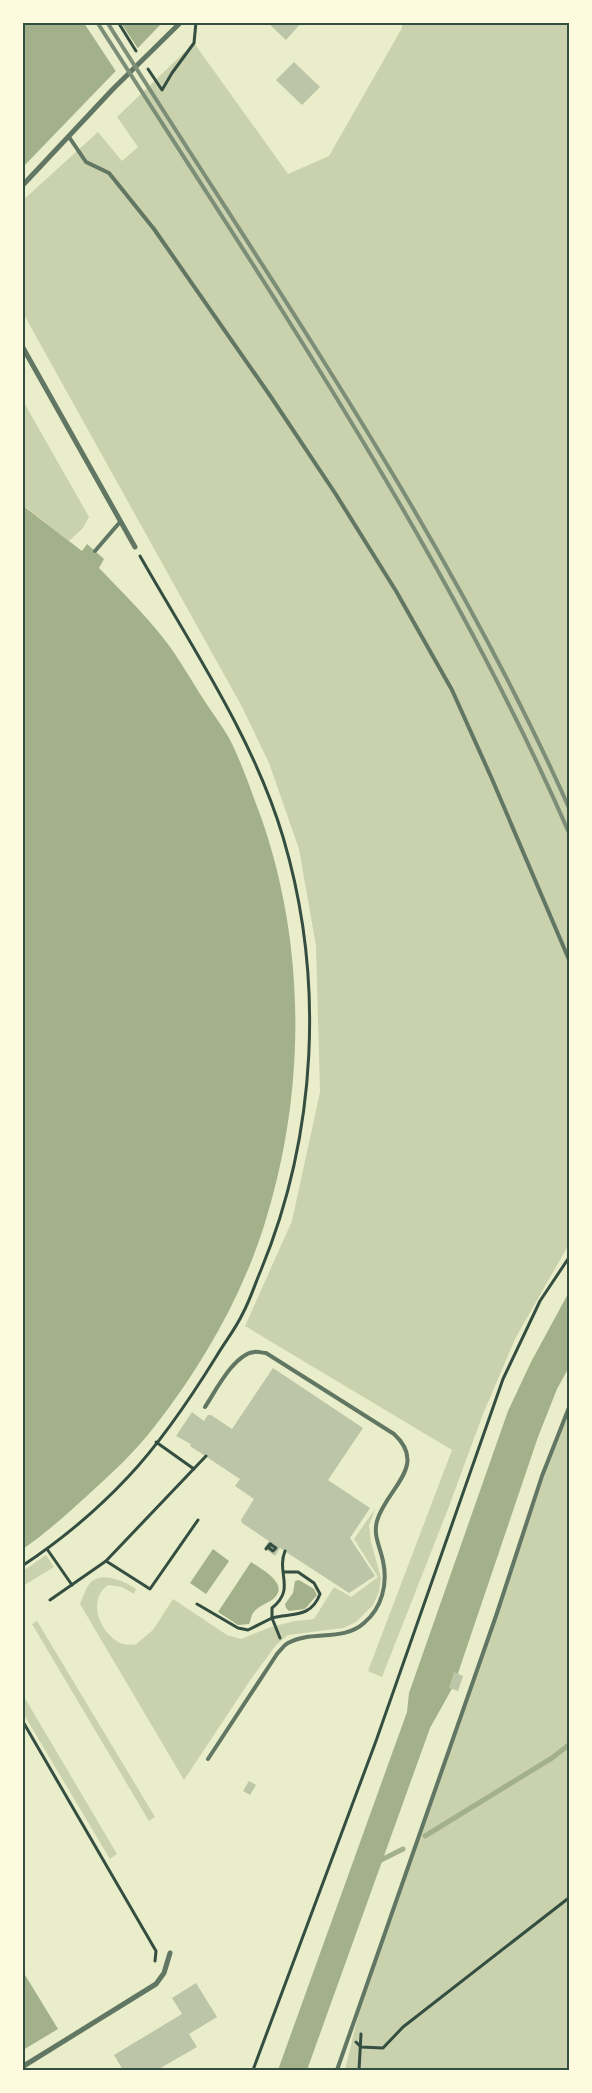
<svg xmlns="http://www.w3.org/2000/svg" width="592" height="2093" viewBox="0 0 592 2093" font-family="Quicksand,sans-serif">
	<rect width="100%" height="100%" fill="#e9edc9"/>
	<g fill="#cad2ad">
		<path d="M 402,23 L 569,23 L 569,1244 L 515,1339 L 483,1414 L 448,1509 L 382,1677 L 368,1671 L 452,1450 L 245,1326 L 292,1221 L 320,1092 L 316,946 L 299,849 L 269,763 L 241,705 L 23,313 L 22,201 L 98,132 L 122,161 L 138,147 L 117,117 L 194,43 L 288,174 L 329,156 L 402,28 Z"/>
		<path d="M 22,399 L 89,517 L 83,528 L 69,541 L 23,505 Z"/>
		<path d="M 569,1405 L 569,2070 L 345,2070 L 361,2003 L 542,1476 Z"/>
		<path d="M 375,1509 L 369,1526 L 371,1542 L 381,1578 L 379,1592 L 373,1605 L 356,1622 L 343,1628 L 288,1635 L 276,1645 L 251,1679 L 184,1780 L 80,1604 C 83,1597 86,1587 91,1582 C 104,1571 125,1582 136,1589 L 134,1594 L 122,1587 L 108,1585 C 87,1600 99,1632 120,1643 C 124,1645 130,1644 135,1645 L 153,1630 L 173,1599 L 227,1635 L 241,1639 L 271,1627 L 295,1621 L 314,1619 L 334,1587 L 351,1597 L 378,1577 L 354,1539 Z"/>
		<path d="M 46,1555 L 54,1567 L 23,1586 L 23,1571 Z"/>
		<path d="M 37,1621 L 155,1817 L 149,1821 L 32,1624 Z"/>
		<path d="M 23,1695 L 117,1854 L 110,1859 L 23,1713 Z"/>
	</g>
	<g fill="#a3b18a">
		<path d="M 23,23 L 162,23 L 23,167 Z"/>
		<path d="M 22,505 L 82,551 L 87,544 L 104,559 L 99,568 C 121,591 144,613 164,639 C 179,658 191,680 204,700 C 212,713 222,725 229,738 C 242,763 251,791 261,817 C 307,948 306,1096 263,1229 C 240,1300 201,1367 155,1426 C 135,1452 111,1474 88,1495 C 67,1514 46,1533 23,1549 Z"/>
		<path d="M 569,1292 L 569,1367 L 557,1389 L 538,1437 L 454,1685 L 430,1728 L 307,2070 L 278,2070 L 407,1712 L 409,1693 L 508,1411 L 531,1362 Z"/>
		<path d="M 213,1549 L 229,1561 L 206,1594 L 190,1583 Z"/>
		<path d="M 251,1562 C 261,1569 291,1584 273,1599 C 267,1604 258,1606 253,1613 C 251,1616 251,1620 249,1624 L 238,1625 L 218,1612 Z"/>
		<path d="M 299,1580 L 314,1589 L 317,1595 L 305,1609 L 289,1611 L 286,1608 L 285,1604 L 293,1593 L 295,1581 Z"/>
		<path d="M 22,1970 L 58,2029 L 23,2050 L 22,2050 Z"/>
	</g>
	<path fill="#e9edc9" d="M 84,23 L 121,23 L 139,50 L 117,73 Z"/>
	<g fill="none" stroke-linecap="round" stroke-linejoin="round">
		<g stroke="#a3b18a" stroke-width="5">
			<path d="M 425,1836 L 552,1758 L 570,1744"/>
			<path d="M 379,1861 L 403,1849"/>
		</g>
	</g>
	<g fill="#bcc5a7">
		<path d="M 267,22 L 302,22 L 286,40 Z"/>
		<path d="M 294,62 L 320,87 L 302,105 L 276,80 Z"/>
		<path d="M 273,1368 L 363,1428 L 328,1480 L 370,1508 L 350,1538 L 375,1576 L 349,1593 L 280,1548 L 275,1556 L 264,1548 L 269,1541 L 242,1523 L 241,1520 L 254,1499 L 235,1486 L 240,1479 L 190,1446 L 191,1444 L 176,1436 L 192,1412 L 204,1421 L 208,1415 L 211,1415 L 232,1429 Z"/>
		<path d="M 454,1672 L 463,1676 L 458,1691 L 449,1688 Z"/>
		<path d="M 249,1781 L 256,1785 L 250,1795 L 243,1791 Z"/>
		<path d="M 196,1983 L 217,2017 L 189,2034 L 197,2047 L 157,2070 L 123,2070 L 114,2055 L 182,2014 L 172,1998 Z"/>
	</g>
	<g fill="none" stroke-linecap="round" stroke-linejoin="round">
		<g stroke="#344e41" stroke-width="3">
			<path d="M 118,22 L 136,51"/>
			<path d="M 148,69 L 162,90 L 172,73 L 194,43 L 196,22"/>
			<path d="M 156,1442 L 194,1469"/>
			<path d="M 47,1549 L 72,1585"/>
			<path d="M 266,1549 L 270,1544 L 276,1548 L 273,1551 L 268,1547 L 270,1544 L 276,1548 L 273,1551 L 268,1547 L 271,1544"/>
			<path d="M 106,1561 L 150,1589 L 198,1520"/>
			<path d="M 22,1566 C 60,1541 97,1510 128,1477 C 162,1441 190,1399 216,1357 C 225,1342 236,1328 243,1313 C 250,1300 255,1284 261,1270 C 317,1134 325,978 283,837 C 254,739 190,644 140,556"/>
			<path d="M 50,1600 L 106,1561 L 206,1456"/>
			<path d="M 197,1604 L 238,1628 L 248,1630 L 272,1618 L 272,1608 C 296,1589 276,1573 285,1551"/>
			<path d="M 280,1638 L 272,1618 C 293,1613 311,1618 320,1594 L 314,1583 L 298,1572 L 284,1572"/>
			<path d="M 22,1720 L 156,1951 L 155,1961"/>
			<path d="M 356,2042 L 361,2047 L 383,2048 L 403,2027 L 570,1897"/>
			<path d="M 253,2070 L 376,1741 L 503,1379 L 540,1301 L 570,1256"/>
			<path d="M 359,2070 L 361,2034"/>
		</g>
		<g stroke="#617663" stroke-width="4">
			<path d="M 69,137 L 86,162 L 109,173 L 154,229 L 271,397 L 335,493 L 396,591 L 452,690 L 492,779 L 570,962"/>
			<path d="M 95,551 L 120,522"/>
			<path d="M 205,1407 C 215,1392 234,1354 254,1352 C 258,1351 262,1353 266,1353 L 394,1434 C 429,1466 386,1489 377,1521 C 373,1536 380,1546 383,1561 C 388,1584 382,1608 364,1623 C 343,1642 311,1630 288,1643 C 284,1645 280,1651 277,1654 L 208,1759"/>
			<path d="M 337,2070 L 496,1616 L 542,1476 L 570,1405"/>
		</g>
		<g stroke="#617663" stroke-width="5">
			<path d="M 22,186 L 113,89 L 181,22"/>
			<path d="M 22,346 L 135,547"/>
			<path d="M 22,2067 L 156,1984 L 164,1973 L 170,1953"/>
		</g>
		<g stroke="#7c8e77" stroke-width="4">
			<path d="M 97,22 C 265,285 445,548 570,835"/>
			<path d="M 107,22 C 269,280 446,531 570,810"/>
		</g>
	</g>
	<rect width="592" height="2093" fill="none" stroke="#fefae0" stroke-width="48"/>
	<rect x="24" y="24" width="544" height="2045" fill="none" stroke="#344e41" stroke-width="2"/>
</svg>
